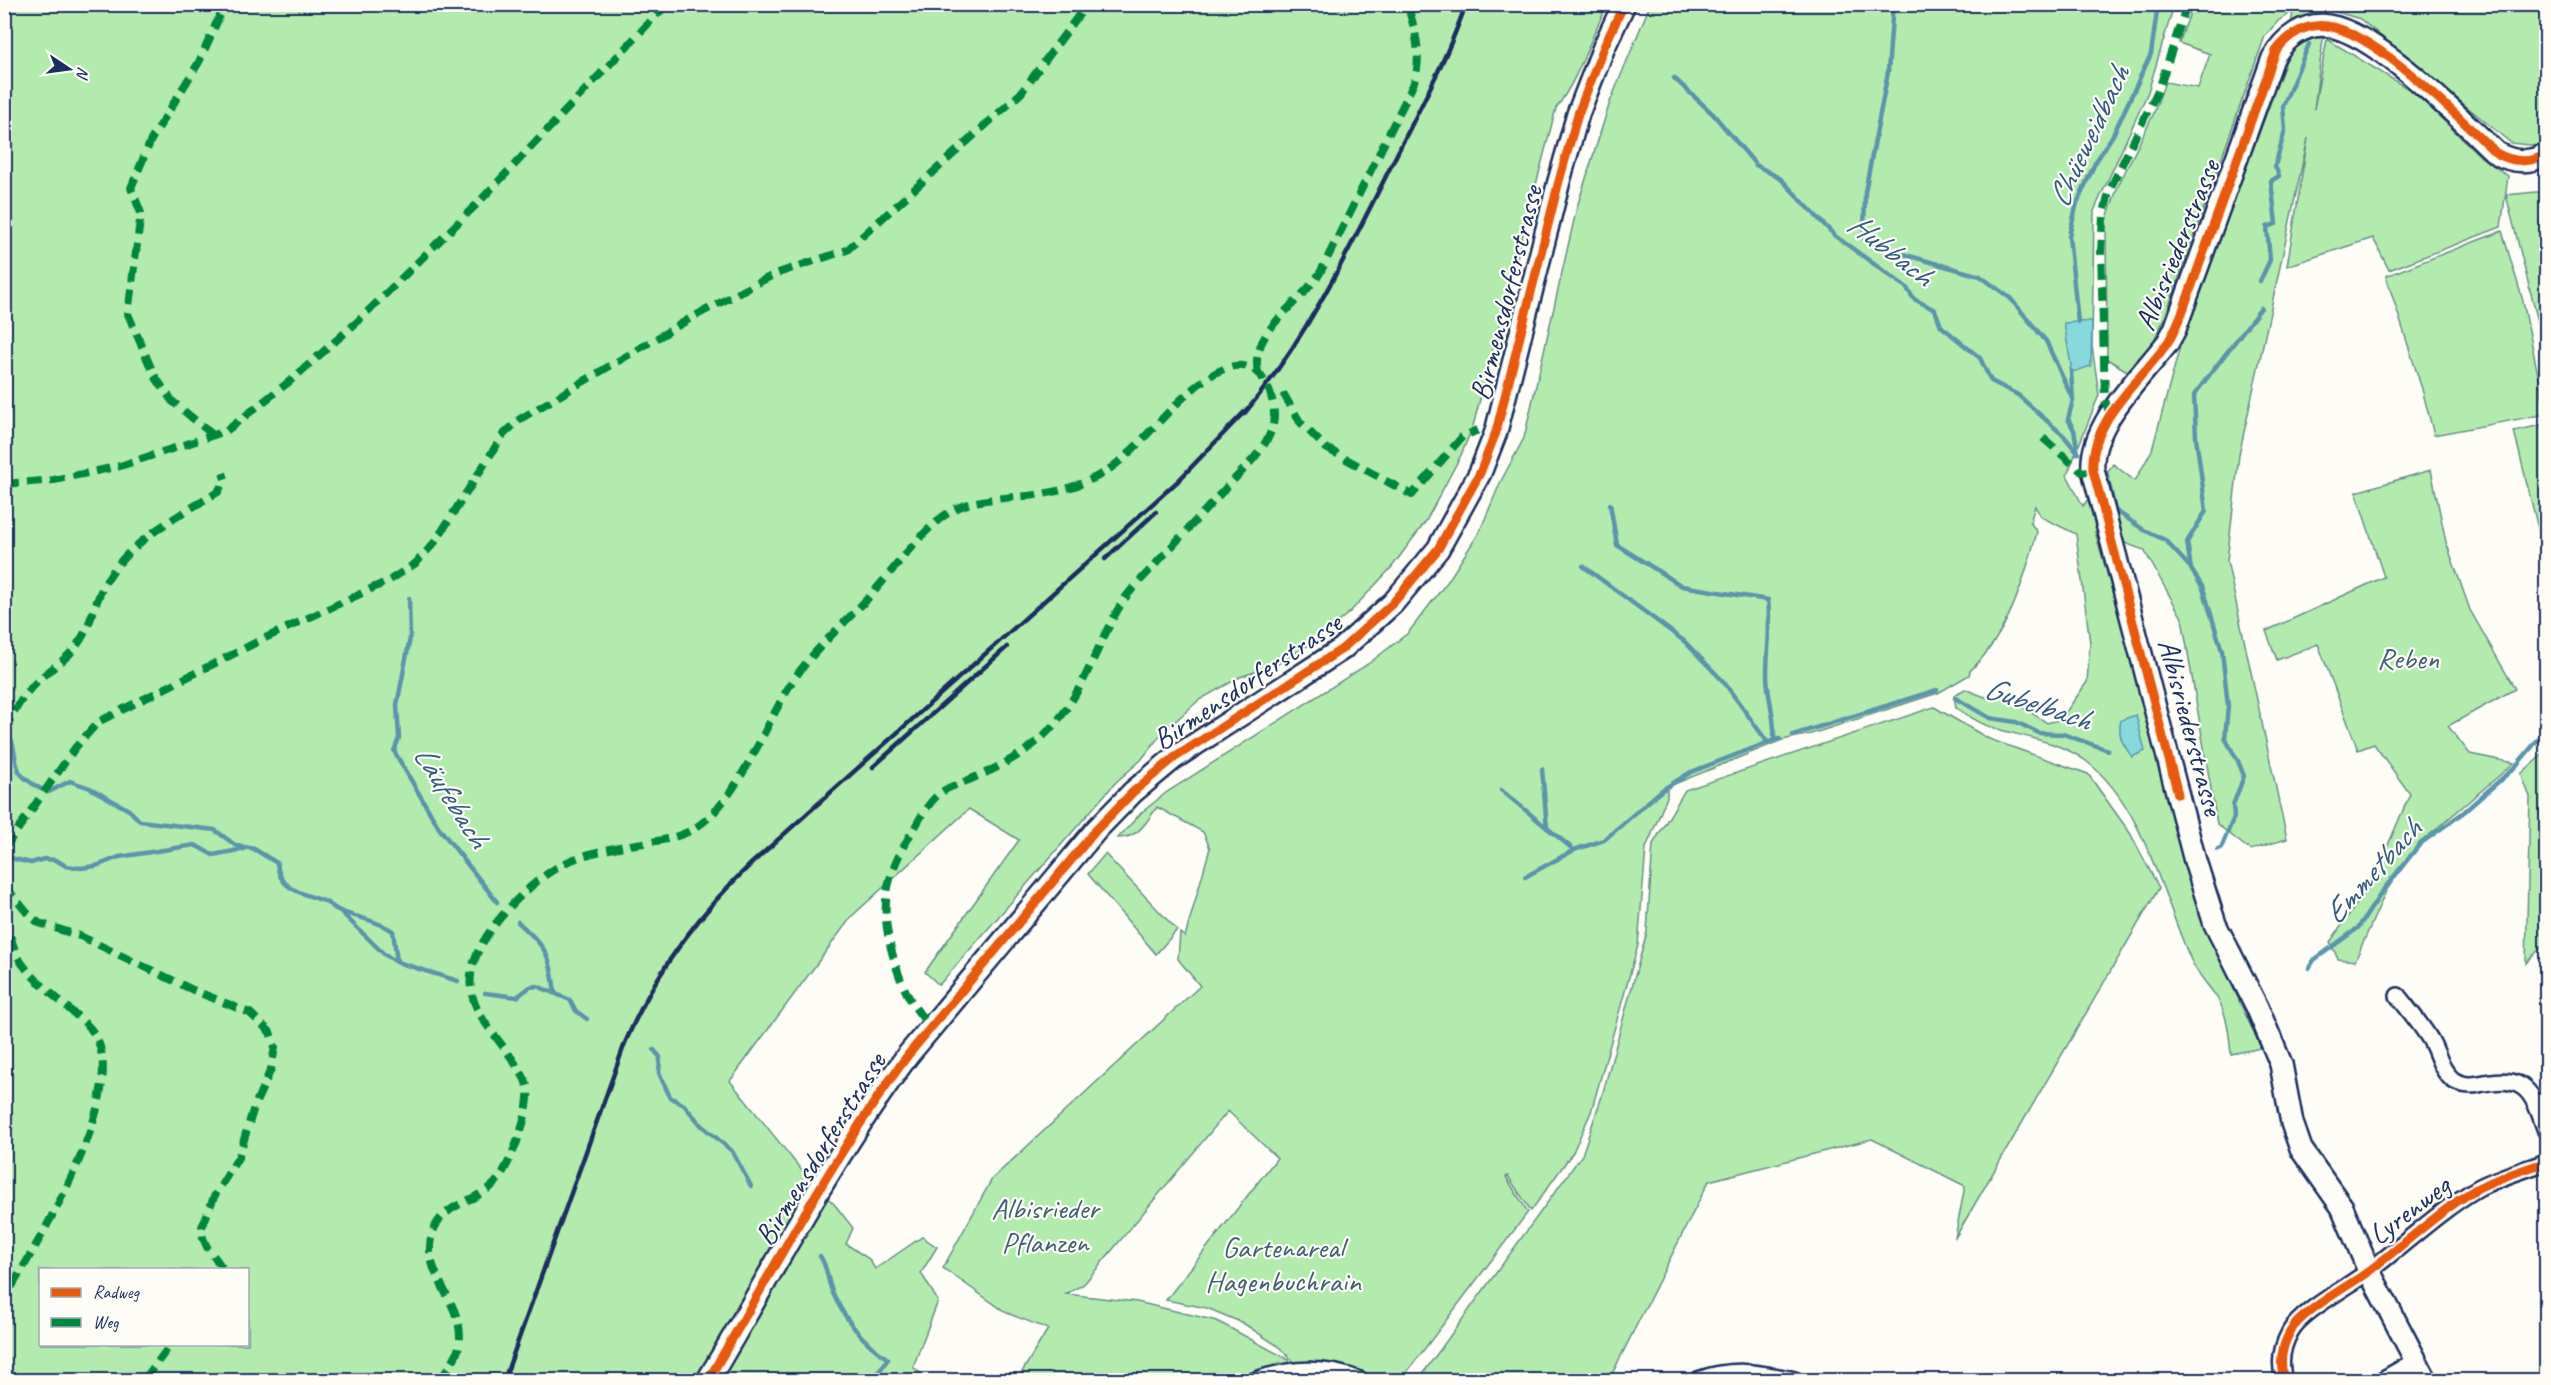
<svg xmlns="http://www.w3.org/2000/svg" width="2551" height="1385" viewBox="0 0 2551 1385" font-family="Caveat,sans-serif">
	<rect width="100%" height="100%" fill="#fdfcf7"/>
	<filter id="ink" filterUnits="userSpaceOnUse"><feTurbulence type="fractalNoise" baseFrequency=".0167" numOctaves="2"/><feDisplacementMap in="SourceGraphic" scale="12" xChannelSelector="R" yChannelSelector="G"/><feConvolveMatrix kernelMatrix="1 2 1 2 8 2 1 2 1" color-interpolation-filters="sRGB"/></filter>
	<g filter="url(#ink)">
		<g fill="#b3ebaf" stroke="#678d86" stroke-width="1.5" fill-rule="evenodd">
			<path d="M 5,5 L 1607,5 C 1590,39 1579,78 1556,108 L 1473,426 L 1461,455 L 1426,521 L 1391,568 L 1350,612 L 1314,642 L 1276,665 L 1240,677 L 1199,700 L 1162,733 L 1141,760 L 1116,782 L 939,985 L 925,972 L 1019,840 L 969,809 L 852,916 L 730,1081 L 807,1177 L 835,1205 L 853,1228 L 846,1244 L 869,1259 L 875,1269 L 922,1237 L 937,1247 L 921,1273 L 938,1301 L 913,1367 L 929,1380 L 692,1380 L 687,1376 L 684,1380 L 5,1380 ZM 40,1270 L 248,1270 L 248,1344 L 40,1344 Z"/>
			<path d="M 1650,5 L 2174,5 L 2148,92 L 2094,211 L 2092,346 L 2099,395 L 2067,475 L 2083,506 L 2113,464 L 2135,481 L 2152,450 L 2182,339 L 2286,61 L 2293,11 L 2278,21 L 2265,36 L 2165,317 L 2151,346 L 2127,371 L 2107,359 L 2106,221 L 2118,186 L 2153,115 L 2165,82 L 2198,88 L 2210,54 L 2179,43 L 2193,5 L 2546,5 L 2546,136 L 2539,146 L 2511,143 L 2360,19 L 2327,9 L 2314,109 L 2327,39 L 2415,93 L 2481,157 L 2508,176 L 2501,227 L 2389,270 L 2373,238 L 2287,266 L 2308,138 L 2239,455 L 2227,561 L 2287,839 L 2250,850 L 2217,824 L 2182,618 L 2144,550 L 2095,532 L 2149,716 L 2205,927 L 2261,1048 L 2231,1054 C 2229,1035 2228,1018 2219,1001 C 2211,987 2197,975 2191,960 C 2162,896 2144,805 2086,761 C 2058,740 2020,737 1988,726 C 1977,722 1966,714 1956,708 L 1954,695 L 1965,689 L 1985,697 L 2006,696 L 2047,723 L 2061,719 L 2087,682 L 2090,643 L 2076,534 L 2041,517 L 2035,506 L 2030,522 L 2037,532 C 2023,583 2009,633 1970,671 L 1969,675 L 1938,693 L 1811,734 L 1782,740 L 1667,787 L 1667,797 L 1646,848 L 1638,945 L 1591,1112 L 1573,1152 L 1531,1211 L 1508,1176 L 1506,1177 L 1528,1212 L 1401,1380 L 1374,1380 L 1350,1371 L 1296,1364 L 1278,1346 L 1243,1323 L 1207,1308 L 1166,1300 L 1277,1158 L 1228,1111 L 1084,1284 L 1066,1294 L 1137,1302 L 1217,1321 L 1289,1360 L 1289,1365 L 1242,1380 L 994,1380 L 1019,1377 L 1048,1329 L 1007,1313 L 943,1268 L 992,1179 L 1200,986 L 1178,959 L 1180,933 L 1185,937 L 1210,848 L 1203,832 L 1157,807 C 1146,823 1138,838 1118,838 L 1142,812 L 1167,792 L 1368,664 L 1408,633 L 1448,581 L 1479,533 L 1501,481 L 1524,438 L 1577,207 L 1610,102 Z"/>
			<path d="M 2546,191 L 2546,353 L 2506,195 Z"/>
			<path d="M 2502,231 L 2523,301 L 2546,414 L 2434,435 L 2422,389 L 2386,276 Z"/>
			<path d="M 2546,424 L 2546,561 L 2514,431 Z"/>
			<path d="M 2431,470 L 2446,542 L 2470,610 L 2515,689 L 2448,726 L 2470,754 L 2514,763 L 2420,843 L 2386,891 L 2355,961 L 2338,959 L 2330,942 L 2372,882 L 2410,794 L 2374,744 L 2358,750 L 2318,644 L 2277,660 L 2266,631 L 2384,577 L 2356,492 Z"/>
			<path d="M 1934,707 L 1989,739 L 2088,774 L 2130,833 L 2159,888 L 1955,1238 L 1965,1186 L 1872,1139 L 1709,1181 L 1609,1380 L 1418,1380 L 1582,1155 L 1602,1096 L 1647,932 L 1653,844 L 1685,790 Z"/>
			<path d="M 2546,746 L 2546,942 L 2526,963 L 2530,797 L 2521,774 L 2542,755 Z"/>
			<path d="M 1105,854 L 1177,930 L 1156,954 L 1088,874 Z"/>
		</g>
		<g fill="#87d9de" stroke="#5c95ab" stroke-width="1.5">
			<path d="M 2092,321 L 2091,366 L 2073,372 L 2070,369 L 2071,366 L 2064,323 Z"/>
			<path d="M 2136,715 L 2145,751 L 2132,757 C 2123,744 2117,736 2121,720 Z"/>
		</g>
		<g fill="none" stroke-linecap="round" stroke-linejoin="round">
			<g stroke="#5c95ab" stroke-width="4.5">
				<path d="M 1893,4 L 1888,72 L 1865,192 L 1864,238 L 1878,247 L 1980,276 L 2010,298 L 2046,341 L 2073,400"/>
				<path d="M 2309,9 L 2310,4"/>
				<path d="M 1674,78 L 1713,114 L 1756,165 L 1781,179 L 1835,236 L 1906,287 L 1914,299 L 1935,310 L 1941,326 L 1980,358 L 1991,381 L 2018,395 L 2064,436 L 2078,453"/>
				<path d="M 2260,281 L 2270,260 L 2267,227 L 2276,224 L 2271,181 L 2279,176 L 2275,166 L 2285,130 L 2283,106 L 2309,44"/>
				<path d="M 2078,322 L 2069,236 L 2077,203 L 2095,163 L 2113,135 L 2151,54 L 2158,4"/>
				<path d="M 2071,371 L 2073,400 L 2068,419 L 2074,430 L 2078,453"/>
				<path d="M 2106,471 L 2115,510 L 2144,530 L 2165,540 L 2190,567"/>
				<path d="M 1610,504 L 1617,545 L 1682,586 L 1768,600 C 1771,625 1767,650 1767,675 C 1767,697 1776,718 1774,740 L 1780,739"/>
				<path d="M 1583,566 L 1684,641 L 1723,681 L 1768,743"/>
				<path d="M 409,598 L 410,638 L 397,705 L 399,738 L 394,751 L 439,828 L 497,902"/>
				<path d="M 1955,698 L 1990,718 L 2016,722 L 2039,733 L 2063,734 L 2108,750"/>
				<path d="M 1793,735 L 1937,690"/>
				<path d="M 12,741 C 19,770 12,772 41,789"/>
				<path d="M 1542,769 L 1547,828"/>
				<path d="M 1501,790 L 1574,850"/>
				<path d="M 49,792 L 70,781 L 90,788 L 129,810 L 140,821 L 215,830 L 235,845 L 254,849 L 277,863 C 279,890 302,893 324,901 C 330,904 334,909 340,911 C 358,918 377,920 393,931 L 397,962 L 458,981"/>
				<path d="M 2218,849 L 2221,848 L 2234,817 L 2233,805 L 2244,776 L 2238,761 L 2225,738 L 2228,706 L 2222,651 L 2203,588 L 2191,569 L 2187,542 L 2206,511 L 2196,437 L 2194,395 L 2261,308"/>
				<path d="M 10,858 L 31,863 L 44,859 L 56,860 L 66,866 L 81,868 L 96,866 L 119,857 L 195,845 L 213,855 L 244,849"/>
				<path d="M 1525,877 L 1574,850 L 1604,840 L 1662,790 L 1691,772 L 1774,740"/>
				<path d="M 342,913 L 384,954 L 397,962"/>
				<path d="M 518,922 C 547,949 550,953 555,993"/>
				<path d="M 2309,968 L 2314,960 L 2358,928 L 2384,889 L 2420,844 L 2464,812 L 2515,767 L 2546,730"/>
				<path d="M 485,993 L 517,997 L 530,987 L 537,986 L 570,1000 L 576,1011 L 587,1019"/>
				<path d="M 654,1050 L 660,1057 L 659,1073 L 670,1097 L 684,1105 L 702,1126 L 732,1151 L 751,1186"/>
				<path d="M 820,1256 C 828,1268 827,1279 832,1291 C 844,1319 863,1342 888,1359 L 873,1380"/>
			</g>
			<g stroke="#1b2f5e" stroke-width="20">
				<g id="street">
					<path d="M 2398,996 C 2408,1009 2419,1022 2428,1036 C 2438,1050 2439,1069 2453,1080 C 2460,1085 2471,1086 2479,1084 C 2526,1074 2532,1091 2546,1131"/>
					<path d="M 1256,1380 C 1292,1368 1324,1366 1360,1380"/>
					<path d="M 1698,1380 C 1734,1367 1759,1373 1795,1380"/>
					<path d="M 2284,1380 C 2279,1363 2281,1348 2290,1332 C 2301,1311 2348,1287 2369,1271 C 2405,1244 2439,1211 2478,1188 C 2499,1177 2524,1170 2546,1162"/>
					<path d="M 2382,1380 L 2415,1361"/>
				</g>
			</g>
			<g stroke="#1b2f5e" stroke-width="26">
				<g id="secondary">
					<path d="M 708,1380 C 773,1271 832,1157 908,1055 L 1097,829 L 1133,792 L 1174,758 L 1342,649 L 1393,603 L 1438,549 L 1480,473 L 1496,432 L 1559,181 L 1578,114 L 1604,47 L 1624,4"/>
					<path d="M 2426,1380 L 2369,1271 L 2342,1207 L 2301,1149 L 2292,1123 L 2281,1064 L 2257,1007 L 2215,924 L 2195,861 L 2093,470 C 2089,425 2141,377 2168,342 L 2175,329 L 2273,58 C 2284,38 2305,22 2329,26 C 2378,34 2459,118 2496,153 C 2512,162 2530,164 2546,154"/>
				</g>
			</g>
			<use href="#street" stroke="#fdfcf7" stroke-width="15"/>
			<use href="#secondary" stroke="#fdfcf7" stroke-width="21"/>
			<g stroke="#1b2f5e" stroke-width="4.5">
				<path d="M 1244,414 C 1307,338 1349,250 1393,162 C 1418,111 1447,59 1466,4"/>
				<path d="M 1105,559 L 1156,512"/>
				<path d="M 873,767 L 1007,647"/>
				<path d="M 504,1380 L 625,1043 C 655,972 697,915 752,863 L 1178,481 L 1248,408"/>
			</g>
			<g stroke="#00873e" stroke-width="8" stroke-dasharray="15 8" stroke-linecap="butt">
				<path d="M 1258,372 C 1249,332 1300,304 1320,273 L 1413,85 C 1423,56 1416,33 1407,4"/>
				<path d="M 1283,393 L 1300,422 L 1326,448 L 1412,495 L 1462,437 L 1478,430"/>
				<path d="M 2110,415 L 2105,400 L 2101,251 L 2103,216 L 2110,189 L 2160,86 L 2187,4"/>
				<path d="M 213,435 L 172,401 L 154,375 L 128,314 L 141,213 L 131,188 L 151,140 L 199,62 L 225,4"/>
				<path d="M 2043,438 L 2082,472 L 2093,470"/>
				<path d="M 4,484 L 54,480 L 120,466 L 226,431 L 290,381 L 356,323 L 478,203 L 667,4"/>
				<path d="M 4,732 C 14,710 25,691 43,676 C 55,666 68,658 77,645 C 91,627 94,603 105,583 C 129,541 178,516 218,492 L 225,479 L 223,473"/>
				<path d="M 4,781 L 9,805 L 4,827"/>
				<path d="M 4,849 L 75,748 L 98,722 L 263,639 L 390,580 L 416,563 L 435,542 L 503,435 L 520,419 L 691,318 L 775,274 L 847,250 L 1021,93 L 1087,4"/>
				<path d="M 4,885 L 29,915 L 39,923 L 80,936 L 193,990 L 250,1013 L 270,1032 L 275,1047 L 271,1069 L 254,1107 L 239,1156 L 214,1197 L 202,1227 L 203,1238 L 207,1247 L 224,1270"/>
				<path d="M 4,914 C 9,929 12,948 21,962 C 33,979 51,993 67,1007 C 75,1015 87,1023 93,1032 C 134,1090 36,1245 4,1300"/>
				<path d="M 144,1380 L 171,1344"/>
				<path d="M 440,1380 C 446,1371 455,1360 458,1350 C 471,1304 413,1272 435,1227 C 445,1205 474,1201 492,1186 C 509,1172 531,1111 528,1089 C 526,1080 523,1075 518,1068 C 494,1028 455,1004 477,954 C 491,921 535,877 567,862 C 585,854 604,850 624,846 C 651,841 680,841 702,823 C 740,794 765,726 790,685 C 812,651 842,626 869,597 C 893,571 913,541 941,518 C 969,495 1008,500 1042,494 C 1065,490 1089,483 1108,470 C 1145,446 1192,372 1235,366 C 1261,362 1274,393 1274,415 C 1274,423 1272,430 1268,438 C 1257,458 1238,475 1222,492 C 1198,518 1174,544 1150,570 C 1140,581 1128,592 1120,606 C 1096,646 1083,695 1050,729 C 1029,752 1000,767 971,779 C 960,784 949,786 939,794 C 927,804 920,819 912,832 C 882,881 879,912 896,966 C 904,991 913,1008 931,1027"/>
			</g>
			<g stroke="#fdfcf7" stroke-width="13">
				<g id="cycleway">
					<path d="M 2178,794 L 2093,470 C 2089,421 2142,380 2168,342 C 2174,333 2178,322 2182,313 L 2276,51 C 2288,35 2306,23 2327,26 C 2376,32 2459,118 2496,153 C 2512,162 2530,164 2546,154"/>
					<path d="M 708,1380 C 773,1271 832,1157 908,1055 L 1097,829 L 1133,792 L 1174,758 L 1342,649 L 1393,603 L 1438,549 L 1480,473 L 1496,432 L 1559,181 L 1578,114 L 1604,47 L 1624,4"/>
					<path d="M 2284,1380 C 2279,1363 2281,1348 2290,1332 C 2301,1311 2348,1287 2369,1271 C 2405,1244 2439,1211 2478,1188 C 2499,1177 2524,1170 2546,1162"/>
				</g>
			</g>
			<use href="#cycleway" stroke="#e8590c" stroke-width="9"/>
		</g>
	</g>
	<g text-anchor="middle" stroke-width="4.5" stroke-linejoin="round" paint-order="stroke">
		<g font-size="30" fill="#1b2f5e" stroke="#fdfcf7">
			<text transform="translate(2177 245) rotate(-68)" y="10">Albisriederstrasse</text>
			<text transform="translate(1506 293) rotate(-76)" y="10">Birmensdorferstrasse</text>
			<text transform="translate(1247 681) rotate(-34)" y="10">Birmensdorferstrasse</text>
			<text transform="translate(2191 727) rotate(75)" y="10">Albisriederstrasse</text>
			<text transform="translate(820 1149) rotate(-58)" y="10">Birmensdorferstrasse</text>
			<text transform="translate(2409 1210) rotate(-37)" y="10">Lyrenweg</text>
		</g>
		<g font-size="30" fill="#415e72" stroke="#fdfcf7">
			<text x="2408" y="668">Reben</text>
			<text x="1045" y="1218">Albisrieder<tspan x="1045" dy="34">Pflanzen</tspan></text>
			<text x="1283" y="1257">Gartenareal<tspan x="1283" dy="34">Hagenbuchrain</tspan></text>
		</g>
		<g font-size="32" font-style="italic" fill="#365a7e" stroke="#fdfcf7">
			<text transform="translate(2088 136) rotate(-65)" y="11">Chüeweidbach</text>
			<text transform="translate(1891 249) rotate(38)" y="11">Hubbach</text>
			<text transform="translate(2038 703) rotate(18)" y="11">Gubelbach</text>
			<text transform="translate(452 796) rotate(58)" y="11">Läufebach</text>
			<text transform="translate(2372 871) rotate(-48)" y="11">Emmetbach</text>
		</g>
	</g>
	<rect width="2551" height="1385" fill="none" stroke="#fdfcf7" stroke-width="24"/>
	<rect x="12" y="12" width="2527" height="1361" fill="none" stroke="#1b2f5e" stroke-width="2" filter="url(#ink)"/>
	<rect x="39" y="1268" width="210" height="78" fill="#fdfcf7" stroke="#a3aaba" stroke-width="1.5"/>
	<rect x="51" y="1288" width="30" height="9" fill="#e8590c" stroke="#a3aaba" stroke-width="1.5"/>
	<text x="93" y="1298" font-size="18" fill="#1b2f5e">Radweg</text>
	<rect x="51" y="1318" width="30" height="9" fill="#00873e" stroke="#a3aaba" stroke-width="1.5"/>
	<text x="93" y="1328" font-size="18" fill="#1b2f5e">Weg</text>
	<g transform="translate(69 69) rotate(103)" stroke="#fdfcf7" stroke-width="4.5" paint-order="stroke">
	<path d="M0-4.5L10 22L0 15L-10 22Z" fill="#1b2f5e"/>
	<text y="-9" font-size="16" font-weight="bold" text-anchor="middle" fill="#1b2f5e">N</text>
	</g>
</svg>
